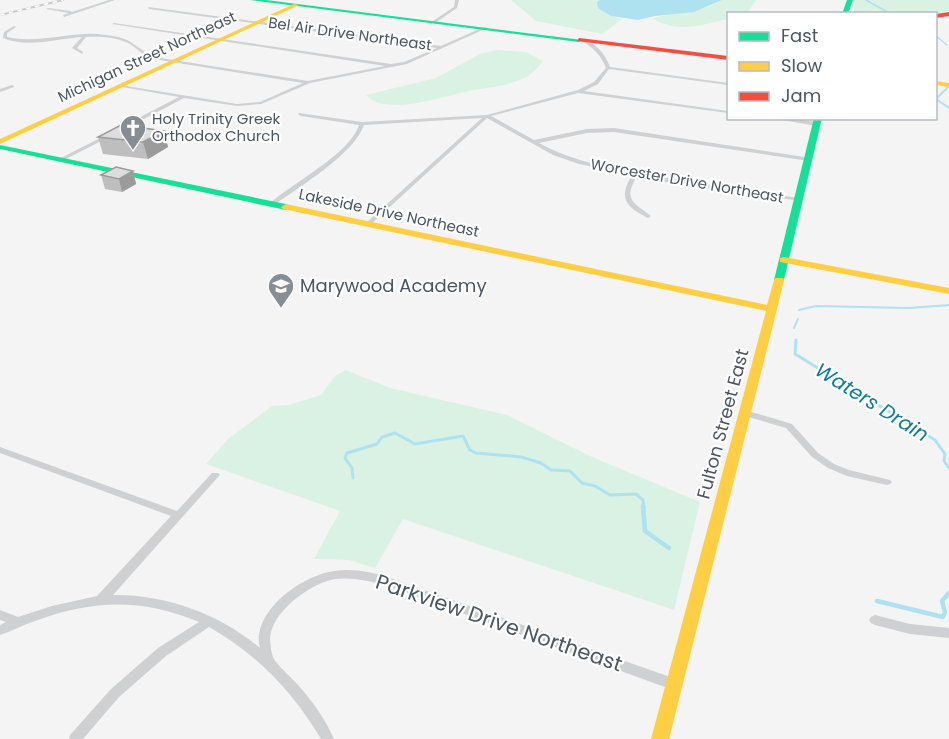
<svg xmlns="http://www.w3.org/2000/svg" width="949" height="739" viewBox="0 0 949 739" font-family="Poppins,sans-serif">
	<rect width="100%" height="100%" fill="#f4f4f4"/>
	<g fill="#d9f2e3">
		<path d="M 511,0 L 600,0 L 597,5 L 612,16 L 622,19 L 602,34 L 536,21 Z"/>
		<path d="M 722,0 L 756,0 L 747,13 L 728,14 L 728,19 C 701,25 678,34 652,18 L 708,7 Z"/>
		<path d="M 855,0 L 949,0 L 949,11 L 934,14 L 854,13 Z"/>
		<path d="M 497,50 L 526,52 L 543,61 C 535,72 527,78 514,82 C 500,87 484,88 469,91 C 445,96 385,117 366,95 L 436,78 L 480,54 Z"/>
		<path d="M 346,370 L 390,388 L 507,415 L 592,457 L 700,502 L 674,610 L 403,519 L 375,568 L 349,560 L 314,559 L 340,511 L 206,464 L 228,439 L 272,406 L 289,405 L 321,395 L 335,376 Z"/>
	</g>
	<path fill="#aee2f0" d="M 600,0 L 722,0 L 694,12 L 655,16 L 638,20 L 611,16 L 598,8 L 597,2 Z"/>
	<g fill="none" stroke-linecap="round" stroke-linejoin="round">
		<g stroke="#aee2f0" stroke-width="1.5">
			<path d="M 866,0 L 891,14"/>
			<path d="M 936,36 L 947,45"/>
		</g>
		<g stroke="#aee2f0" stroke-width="2">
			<path d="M 948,87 L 936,99 L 949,108"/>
			<path d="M 799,310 L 816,306 L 909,308 L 949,305"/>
			<path d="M 794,328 L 798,319"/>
		</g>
		<g stroke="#aee2f0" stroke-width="3">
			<path d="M 796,340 L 795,354 L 935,440 L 945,454 L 944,461 L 949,468"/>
			<path d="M 353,478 L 352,468 L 345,458 L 347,453 L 377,444 L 382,437 L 395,433 L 415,444 L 463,436 L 470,450 L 476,453 L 521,457 L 541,463 L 551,470 L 570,471 L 582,483 L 595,486 L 610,495 L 636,494 L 643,500 L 644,508"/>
		</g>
		<g stroke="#aee2f0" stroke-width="4.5">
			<path d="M 643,506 L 645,531 L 669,548"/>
			<path d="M 877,601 L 943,617 L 945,612 L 942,601 L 949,593"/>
		</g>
		<g fill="#ced0d2" fill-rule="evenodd">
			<path d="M 109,0 L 115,0 L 64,17 L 63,15 L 69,13 L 46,9 L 48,8 L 70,11 L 72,12 Z"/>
			<path d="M 455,0 L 459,0 L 457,8 L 435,23 L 433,23 L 433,21 L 454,7 Z"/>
			<path d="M 148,7 L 441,46 L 484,27 L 487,28 L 407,64 L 310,83 L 261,104 L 237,106 L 184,98 L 119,132 L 116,130 L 117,129 L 179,97 L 122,87 L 120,86 L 120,85 L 237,104 L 260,102 L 303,83 L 153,59 C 145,57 140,51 133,46 C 120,37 102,36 86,37 L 77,48 L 83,52 L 82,54 L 72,48 L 82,37 C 57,39 26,48 3,38 L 4,32 L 14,26 L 16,27 L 7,33 L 7,37 C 33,43 60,35 85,34 C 95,33 107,35 118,37 C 133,40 140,51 154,57 L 308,81 L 385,66 L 112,24 L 114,23 L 391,64 L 404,62 L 437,48 L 149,9 Z"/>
			<path d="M 581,39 C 595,42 605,53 610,67 L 728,83 L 728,85 L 609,69 L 598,84 L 584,91 L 728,111 L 728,113 L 578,93 L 491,116 L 534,140 L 587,129 L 614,128 L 811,158 L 812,159 L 809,161 L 614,132 L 587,133 L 539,143 C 572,161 603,166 640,173 C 692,183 746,190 799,198 L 802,200 L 801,201 L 672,183 L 637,176 C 623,200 633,202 651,216 L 648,218 L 646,217 C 624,206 619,197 632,175 L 579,164 L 553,155 L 487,118 L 370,225 L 366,225 L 366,223 L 482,118 L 364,125 C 355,153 298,188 274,205 L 270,205 L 269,204 C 292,183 350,154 359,125 L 301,116 L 298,114 L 299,113 L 362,122 L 487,115 L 578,90 L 594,82 L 606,68 C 601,55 593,47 581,41 Z"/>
			<path d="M 12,85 L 14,86 L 14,87 L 0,92 L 0,89 Z"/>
			<path d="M 772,118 L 788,118 L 816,122 L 819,124 L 816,126 Z"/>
			<path d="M 106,135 L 111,136 L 62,161 L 57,160 Z"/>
			<path d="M 745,410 L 792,424 L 818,453 L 834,464 L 849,470 L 890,480 L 892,482 L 890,484 L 887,485 L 847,476 L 828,468 L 812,457 L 786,428 L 742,415 L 741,413 Z"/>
			<path d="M 0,447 L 177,511 L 212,473 L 218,473 L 220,475 L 218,477 L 113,595 C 165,594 220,614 260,648 C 259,644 258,639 259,634 C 264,603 305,575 334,571 C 352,568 373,572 390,578 L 673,678 L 677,680 L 679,684 L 677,688 L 673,690 L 385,585 C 369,581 352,577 335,579 C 312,583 277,608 271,632 C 269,639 271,653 274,659 C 276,664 294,680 299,686 C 312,701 326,720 334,739 L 321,739 C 293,692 257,654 209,627 L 166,656 L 119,697 L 83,739 L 69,739 L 70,735 L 111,689 L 158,648 L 199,622 C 141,598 93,600 35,621 C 23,625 12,631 0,635 L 0,625 L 6,622 L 0,620 L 0,610 L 18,617 L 52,606 L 97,596 L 171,516 L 0,453 Z"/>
			<path d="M 875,615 L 910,624 L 949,628 L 949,638 L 910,634 L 875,625 L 871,623 L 869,620 L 871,617 Z"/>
		</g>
		<g fill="#16e098" fill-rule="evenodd">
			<path d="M 250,0 L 266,0 L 582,40 L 579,42 Z"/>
			<path d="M 847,0 L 853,0 L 848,14 L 842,14 Z"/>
			<path d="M 814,118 L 822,118 L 784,280 L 779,283 L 774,280 Z"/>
			<path d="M 0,145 L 286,204 L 291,207 L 286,210 L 0,149 Z"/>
		</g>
		<g fill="#ffcf43" fill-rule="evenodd">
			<path d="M 294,4 L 299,5 L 0,144 L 0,139 Z"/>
			<path d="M 936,81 L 949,83 L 949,87 L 936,85 Z"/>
			<path d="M 286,204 L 767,305 L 774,280 L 775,278 L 783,278 L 784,280 L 777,309 L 669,739 L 651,739 L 766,311 L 283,209 L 281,207 Z"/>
			<path d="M 784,257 L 949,288 L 949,294 L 780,262 L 780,258 Z"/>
		</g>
		<g fill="#f24e42" fill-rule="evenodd">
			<path d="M 949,12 L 949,16 L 936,18 L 936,14 Z"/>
			<path d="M 579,38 L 728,56 L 728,60 L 577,41 Z"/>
		</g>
		<g stroke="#c9cacc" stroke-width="2">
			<path id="rail" d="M 0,15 L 63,0"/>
		</g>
		<use href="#rail" stroke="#fff" stroke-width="1.5" stroke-dasharray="4.5" stroke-linecap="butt"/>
	</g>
	<g fill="#bebebf">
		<path d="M 164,131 L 168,147 L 148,159 L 103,154 L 98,137 Z"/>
		<path d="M 133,171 L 136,184 L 122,192 L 105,189 L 101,175 Z"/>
	</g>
	<g fill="#9b9b9b">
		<path d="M 164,131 L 168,147 L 148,159 L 143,142 Z"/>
		<path d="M 133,171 L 136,184 L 122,192 L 119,179 Z"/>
	</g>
	<g fill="#ddddde" stroke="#9b9b9b" stroke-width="1.5">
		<path d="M 121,125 L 164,131 L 143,142 L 98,137 Z"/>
		<path d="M 116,167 L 133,171 L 119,179 L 101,175 Z"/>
	</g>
	<defs>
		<g id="church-pin" transform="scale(1.35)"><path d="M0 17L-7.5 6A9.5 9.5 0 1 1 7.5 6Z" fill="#868d94" stroke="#fff"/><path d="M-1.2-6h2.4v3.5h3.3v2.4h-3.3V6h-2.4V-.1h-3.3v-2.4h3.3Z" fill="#fff"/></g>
		<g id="school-pin" transform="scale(1.35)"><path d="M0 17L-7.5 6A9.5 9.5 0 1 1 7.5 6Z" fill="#868d94" stroke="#fff"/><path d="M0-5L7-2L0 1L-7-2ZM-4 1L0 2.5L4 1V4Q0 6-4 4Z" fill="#fff"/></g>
	</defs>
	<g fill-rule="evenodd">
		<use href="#church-pin" x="133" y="128"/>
		<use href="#school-pin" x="281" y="286"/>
	</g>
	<g text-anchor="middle" stroke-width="4.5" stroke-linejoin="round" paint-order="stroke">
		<g font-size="15" fill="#4a5661" stroke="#fff">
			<text transform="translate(350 34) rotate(8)" y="5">Bel Air Drive Northeast</text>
			<text transform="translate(147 57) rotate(-25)" y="5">Michigan Street Northeast</text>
			<text transform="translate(687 181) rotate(10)" y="5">Worcester Drive Northeast</text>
			<text transform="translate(389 213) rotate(12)" y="5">Lakeside Drive Northeast</text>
		</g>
		<g font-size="15" fill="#4a5661" stroke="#fff" text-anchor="start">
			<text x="152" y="124">Holy Trinity Greek<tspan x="152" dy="17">Orthodox Church</tspan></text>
		</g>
		<g font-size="18" fill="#4a5661" stroke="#fff" text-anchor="start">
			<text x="300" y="292">Marywood Academy</text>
		</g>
		<g font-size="18" fill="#4a5661" stroke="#fff">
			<text transform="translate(723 424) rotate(-75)" y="6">Fulton Street East</text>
		</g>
		<g font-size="20" font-style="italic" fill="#0c7c9b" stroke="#fff">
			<text transform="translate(872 402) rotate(32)" y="7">Waters Drain</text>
		</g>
		<g font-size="21" fill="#4a5661" stroke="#fff">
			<text transform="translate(499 623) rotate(19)" y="7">Parkview Drive Northeast</text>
		</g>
	</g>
	<rect x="727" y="12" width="210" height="108" fill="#ffffff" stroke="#b7bbc0" stroke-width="1.5"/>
	<rect x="739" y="32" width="30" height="9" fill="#16e098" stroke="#b7bbc0" stroke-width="1.5"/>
	<text x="781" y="42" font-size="18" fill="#4a5661">Fast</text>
	<rect x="739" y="62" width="30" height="9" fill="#ffcf43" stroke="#b7bbc0" stroke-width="1.5"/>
	<text x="781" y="72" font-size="18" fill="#4a5661">Slow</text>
	<rect x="739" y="92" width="30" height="9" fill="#f24e42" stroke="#b7bbc0" stroke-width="1.5"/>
	<text x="781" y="102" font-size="18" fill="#4a5661">Jam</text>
</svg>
